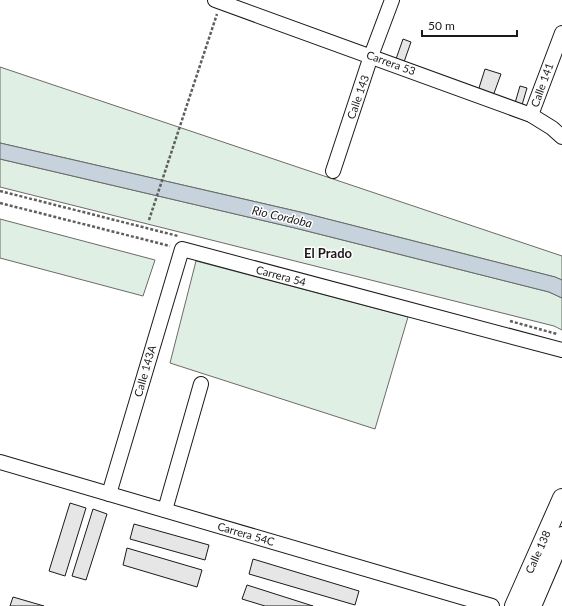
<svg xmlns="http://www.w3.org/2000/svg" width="562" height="606" viewBox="0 0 562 606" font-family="Lato,sans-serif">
	<rect width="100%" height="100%" fill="#fff"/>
	<g fill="#e0efe3" stroke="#6a6a6a">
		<path d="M 0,67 L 562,256 L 562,280 L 555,277 L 300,212 L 0,143 Z"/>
		<path d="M 0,159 L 295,228 L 549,292 L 562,298 L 562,330 L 554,326 L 0,187 Z"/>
		<path d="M 0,219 L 155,260 L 143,296 L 0,258 Z"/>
		<path d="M 196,261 L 408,317 L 375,429 L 170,363 Z"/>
	</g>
	<path fill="#c6d2dc" stroke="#6a6a6a" d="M 0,143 L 300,212 L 555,277 L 562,280 L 562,298 L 549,292 L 295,228 L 0,159 Z"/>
	<g fill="#e6e6e6" stroke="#1a1a1a">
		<path d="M 403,39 L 411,42 L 404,62 L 396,59 Z"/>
		<path d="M 485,69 L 501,74 L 493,96 L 478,91 Z"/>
		<path d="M 520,86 L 527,88 L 522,105 L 515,103 Z"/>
		<path d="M 70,503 L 86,508 L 65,576 L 49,571 Z"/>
		<path d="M 93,509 L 107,514 L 86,580 L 72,576 Z"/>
		<path d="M 134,524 L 209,545 L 205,560 L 130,539 Z"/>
		<path d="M 127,548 L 202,570 L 197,587 L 123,565 Z"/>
		<path d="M 253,559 L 359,591 L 355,605 L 249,574 Z"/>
		<path d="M 247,585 L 313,606 L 265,606 L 242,599 Z"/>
		<path d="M 13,597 L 44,606 L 10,606 Z"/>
	</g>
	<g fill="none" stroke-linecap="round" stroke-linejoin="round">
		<g stroke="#1a1a1a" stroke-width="16">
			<g id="minor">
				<path d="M 215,0 L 531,115 L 552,128 L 562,137"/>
				<path d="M 531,115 L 562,33"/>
				<path d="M 333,171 L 371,56 L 392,0"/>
				<path d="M 0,462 L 492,606"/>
				<path d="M 109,494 L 182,249 L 562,350"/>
				<path d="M 165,510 L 201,384"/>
			</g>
		</g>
		<g stroke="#1a1a1a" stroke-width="20">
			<g id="major">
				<path d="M 514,606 L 562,498"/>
				<path d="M 532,606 L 562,536"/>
			</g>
		</g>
		<g stroke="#5f5f5f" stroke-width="2.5" stroke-dasharray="3 2" stroke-linecap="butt">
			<path d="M 0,191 L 178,236"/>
			<path d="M 0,203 L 170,246"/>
			<path d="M 149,220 L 217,14"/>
			<path d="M 510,321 L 557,334"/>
		</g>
		<use href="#minor" stroke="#fff" stroke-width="14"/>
		<use href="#major" stroke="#fff" stroke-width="18"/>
	</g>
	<g text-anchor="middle" stroke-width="3" stroke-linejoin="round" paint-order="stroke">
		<g font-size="11" fill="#1a1a1a" stroke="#fff">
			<text transform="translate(391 63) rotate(20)" y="4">Carrera 53</text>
			<text transform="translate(542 85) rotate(-70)" y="4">Calle 141</text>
			<text transform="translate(358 97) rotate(-71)" y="4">Calle 143</text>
			<text transform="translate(281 276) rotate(15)" y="4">Carrera 54</text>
			<text transform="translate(145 371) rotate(-74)" y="4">Calle 143A</text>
			<text transform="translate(246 534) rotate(16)" y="4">Carrera 54C</text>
			<text transform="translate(538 552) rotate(-66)" y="4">Calle 138</text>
		</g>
		<g font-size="12" font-style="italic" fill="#1a1a1a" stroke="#fff">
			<text transform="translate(282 217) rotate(13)" y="4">Rio Cordoba</text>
		</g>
		<g font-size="13" font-weight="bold" fill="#1a1a1a" stroke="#fff">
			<text x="328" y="258">El Prado</text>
		</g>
	</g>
	<path d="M422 30v6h95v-6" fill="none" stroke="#1a1a1a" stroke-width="2"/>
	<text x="428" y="30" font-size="12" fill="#1a1a1a" stroke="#ffffff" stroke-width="3" paint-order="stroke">50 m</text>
</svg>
